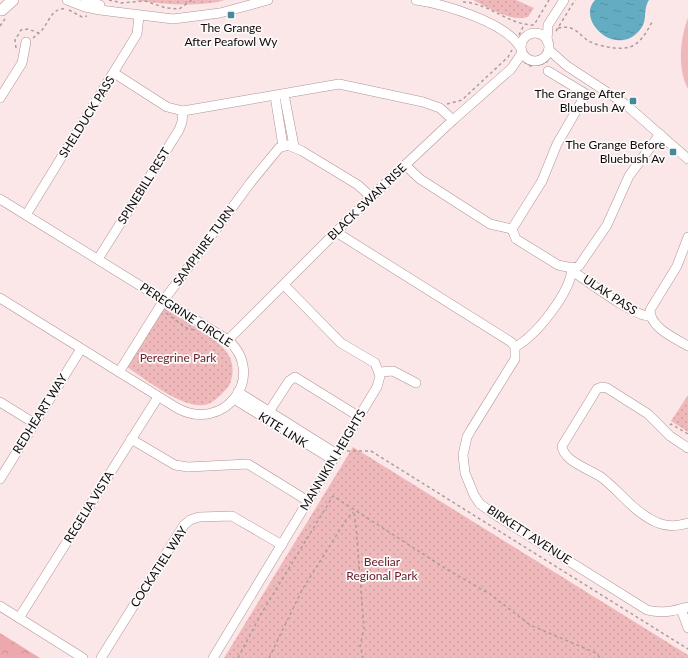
<svg xmlns="http://www.w3.org/2000/svg" width="688" height="658" viewBox="0 0 688 658" font-family="Lato,sans-serif">
	<defs>
		<pattern id="forest-crowns" width="20" height="18" patternUnits="userSpaceOnUse"><rect width="20" height="18" fill="#eca9ad"/><path d="M2 6a3 3 0 1 1 6 0M12 15a3 3 0 1 1 6 0" fill="none" stroke="#ca9094"/></pattern>
		<pattern id="park-dots" width="8" height="8" patternUnits="userSpaceOnUse"><rect width="8" height="8" fill="#efb9bc"/><path d="M2 2h.1M6 6h.1" fill="none" stroke="#cc9ea0" stroke-width="1.8" stroke-linecap="round"/></pattern>
		<pattern id="water-ripples" width="26" height="14" patternUnits="userSpaceOnUse"><rect width="26" height="14" fill="#63acc1"/><path d="M2 4q2-2 4 0t4 0M15 11q2-2 4 0t4 0" fill="none" stroke="#5592a4"/></pattern>
	</defs>
	<rect width="100%" height="100%" fill="#fce7e8"/>
	<path fill="#efb9bc" d="M 688,18 L 688,89 C 677,69 680,38 688,18 Z"/>
	<path fill="url(#forest-crowns)" d="M 0,633 L 40,658 L 0,658 Z"/>
	<g fill="url(#park-dots)">
		<path d="M 134,0 L 225,0 C 196,8 163,4 134,0 Z"/>
		<path d="M 473,0 L 516,0 L 534,8 L 528,17 C 510,22 489,8 473,0 Z"/>
		<path d="M 164,308 C 181,319 218,337 228,354 C 234,363 234,376 229,386 C 227,389 223,392 221,395 C 216,399 212,403 205,405 C 183,409 145,379 127,367 Z"/>
		<path d="M 688,395 L 688,432 L 671,421 Z"/>
		<path d="M 353,447 L 688,655 L 688,658 L 224,658 Z"/>
	</g>
	<path fill="url(#water-ripples)" d="M 595,0 L 649,0 C 642,11 649,20 639,31 C 615,58 576,20 595,0 Z"/>
	<g fill="none" stroke-linecap="round" stroke-linejoin="round">
		<g stroke="#b29394" stroke-width="10">
			<g id="minor">
				<path d="M 67,0 L 85,7 L 100,10 L 173,19 L 220,13 L 268,0"/>
				<path d="M 85,0 L 100,5"/>
				<path d="M 416,0 C 444,4 505,22 520,47"/>
				<circle cx="535" cy="47" r="14"/>
				<path d="M 547,41 L 548,25 L 564,0"/>
				<path d="M 549,50 L 567,66 L 625,104 L 688,159"/>
				<path d="M 548,71 L 586,94 L 557,144 L 542,181 L 512,229 L 516,239 L 558,265 L 572,268 L 579,266 L 607,225 L 629,176 L 660,134"/>
				<path d="M 114,73 L 167,107 L 183,111 L 339,84 L 423,102 L 440,108 L 453,120"/>
				<path d="M 284,94 L 294,146"/>
				<path d="M 275,96 L 283,146"/>
				<path d="M 0,98 L 22,63 L 26,42"/>
				<path d="M 405,165 L 420,179 L 490,224 L 512,229"/>
				<path d="M 0,199 L 228,340 C 268,376 224,434 177,408 L 0,298"/>
				<path d="M 26,215 L 137,34 L 139,16"/>
				<path d="M 336,232 L 511,342 L 515,347 L 515,359 L 471,430 L 467,437 L 463,455 L 465,473 L 474,495 L 480,504 L 497,516 L 647,610 C 662,614 673,611 688,607"/>
				<path d="M 688,237 L 677,266 L 650,310 C 650,328 675,338 688,346"/>
				<path d="M 98,259 L 179,130 L 182,122 L 183,111"/>
				<path d="M 572,268 L 578,275 C 593,285 635,317 650,316"/>
				<path d="M 228,340 L 371,197 L 453,120 L 511,69 L 522,53"/>
				<path d="M 515,347 C 536,336 571,292 572,268"/>
				<path d="M 119,372 L 164,300 L 251,182 L 279,148 L 288,145 L 302,151 L 358,185 L 371,197"/>
				<path d="M 380,372 L 393,371 L 416,383"/>
				<path d="M 238,392 L 337,454"/>
				<path d="M 234,399 L 333,460"/>
				<path d="M 0,402 L 34,423"/>
				<path d="M 265,418 L 289,381 L 295,377 L 358,416"/>
				<path d="M 131,439 L 175,465 L 188,467 L 248,464 L 308,501"/>
				<path d="M 688,448 L 670,436 L 648,414 L 607,388 L 602,387 L 597,389 L 562,446 C 563,461 589,469 601,477 C 621,492 634,513 658,523 C 669,527 677,526 688,523"/>
				<path d="M 0,479 L 81,349"/>
				<path d="M 0,606 L 83,658"/>
				<path d="M 681,609 L 688,628"/>
				<path d="M 19,618 L 158,397"/>
				<path d="M 101,658 L 184,525 L 190,520 L 199,517 L 232,516 L 282,545"/>
				<path d="M 213,658 L 377,387 L 380,376 L 375,363 L 341,343 L 284,285"/>
			</g>
		</g>
		<g stroke="#b29394" stroke-width="12">
			<path id="major" d="M 2,10 L 13,0"/>
		</g>
		<g stroke="#ac9b9c" stroke-width="1.5" stroke-dasharray="3 3" stroke-linecap="butt">
			<path d="M 109,0 L 122,3 L 145,1 L 166,8 L 179,9 L 192,0"/>
			<path d="M 463,2 C 489,3 508,25 534,25 L 549,0"/>
			<path d="M 69,10 L 82,17 L 87,16"/>
			<path d="M 0,26 L 5,19"/>
			<path d="M 558,28 C 578,24 578,37 593,43 C 597,45 604,46 608,47 C 633,52 641,43 652,22"/>
			<path d="M 556,31 L 575,0"/>
			<path d="M 519,35 L 524,25"/>
			<path d="M 33,38 L 39,33"/>
			<path d="M 16,48 L 15,40 L 21,30 L 28,29 L 39,33 C 49,25 50,7 66,9"/>
			<path d="M 524,62 L 530,66 L 546,63 L 548,60"/>
			<path d="M 447,104 L 462,100 L 508,57 L 512,50"/>
			<path d="M 166,313 L 188,329 L 197,330"/>
			<path d="M 670,425 L 671,424 L 688,434"/>
			<path d="M 347,451 L 371,451 L 688,649"/>
			<path d="M 354,513 L 356,526 L 364,629 L 360,646 L 363,658"/>
			<path d="M 238,658 L 261,614 L 333,496 L 448,570 L 490,594 L 530,625 L 596,653 L 600,658"/>
			<path d="M 269,658 L 302,590 L 346,520 L 353,512"/>
		</g>
		<use href="#minor" stroke="#fff" stroke-width="9"/>
		<use href="#major" stroke="#fff" stroke-width="11"/>
	</g>
	<g fill="#47889a" stroke="#fafafa" stroke-width="1.5">
		<rect x="227" y="11" width="8" height="8" rx="2"/>
		<rect x="629" y="97" width="8" height="8" rx="2"/>
		<rect x="669" y="148" width="8" height="8" rx="2"/>
	</g>
	<g text-anchor="middle" stroke-width="3.5" stroke-linejoin="round" paint-order="stroke">
		<g font-size="12" fill="#130809" stroke="#fafafa" text-anchor="end">
			<text x="231" y="32" text-anchor="middle">The Grange<tspan x="231" dy="14">After Peafowl Wy</tspan></text>
			<text x="625" y="98">The Grange After<tspan x="625" dy="14">Bluebush Av</tspan></text>
			<text x="665" y="149">The Grange Before<tspan x="665" dy="14">Bluebush Av</tspan></text>
		</g>
		<g font-size="12" fill="#130809" stroke="#fafafa">
			<text transform="translate(87 117) rotate(-58)" y="4">SHELDUCK PASS</text>
			<text transform="translate(144 186) rotate(-58)" y="4">SPINEBILL REST</text>
			<text transform="translate(367 202) rotate(-44)" y="4">BLACK SWAN RISE</text>
			<text transform="translate(204 246) rotate(-54)" y="4">SAMPHIRE TURN</text>
			<text transform="translate(610 295) rotate(33)" y="4">ULAK PASS</text>
			<text transform="translate(186 315) rotate(33)" y="4">PEREGRINE CIRCLE</text>
			<text transform="translate(40 414) rotate(-58)" y="4">REDHEART WAY</text>
			<text transform="translate(283 430) rotate(32)" y="4">KITE LINK</text>
			<text transform="translate(333 460) rotate(-59)" y="4">MANNIKIN HEIGHTS</text>
			<text transform="translate(89 507) rotate(-58)" y="4">REGELIA VISTA</text>
			<text transform="translate(529 535) rotate(33)" y="4">BIRKETT AVENUE</text>
			<text transform="translate(159 567) rotate(-57)" y="4">COCKATIEL WAY</text>
		</g>
		<g font-size="12" fill="#6d202c" stroke="#fafafa">
			<text x="178" y="362">Peregrine Park</text>
			<text x="382" y="566">Beeliar<tspan x="382" dy="14">Regional Park</tspan></text>
		</g>
	</g>
</svg>
